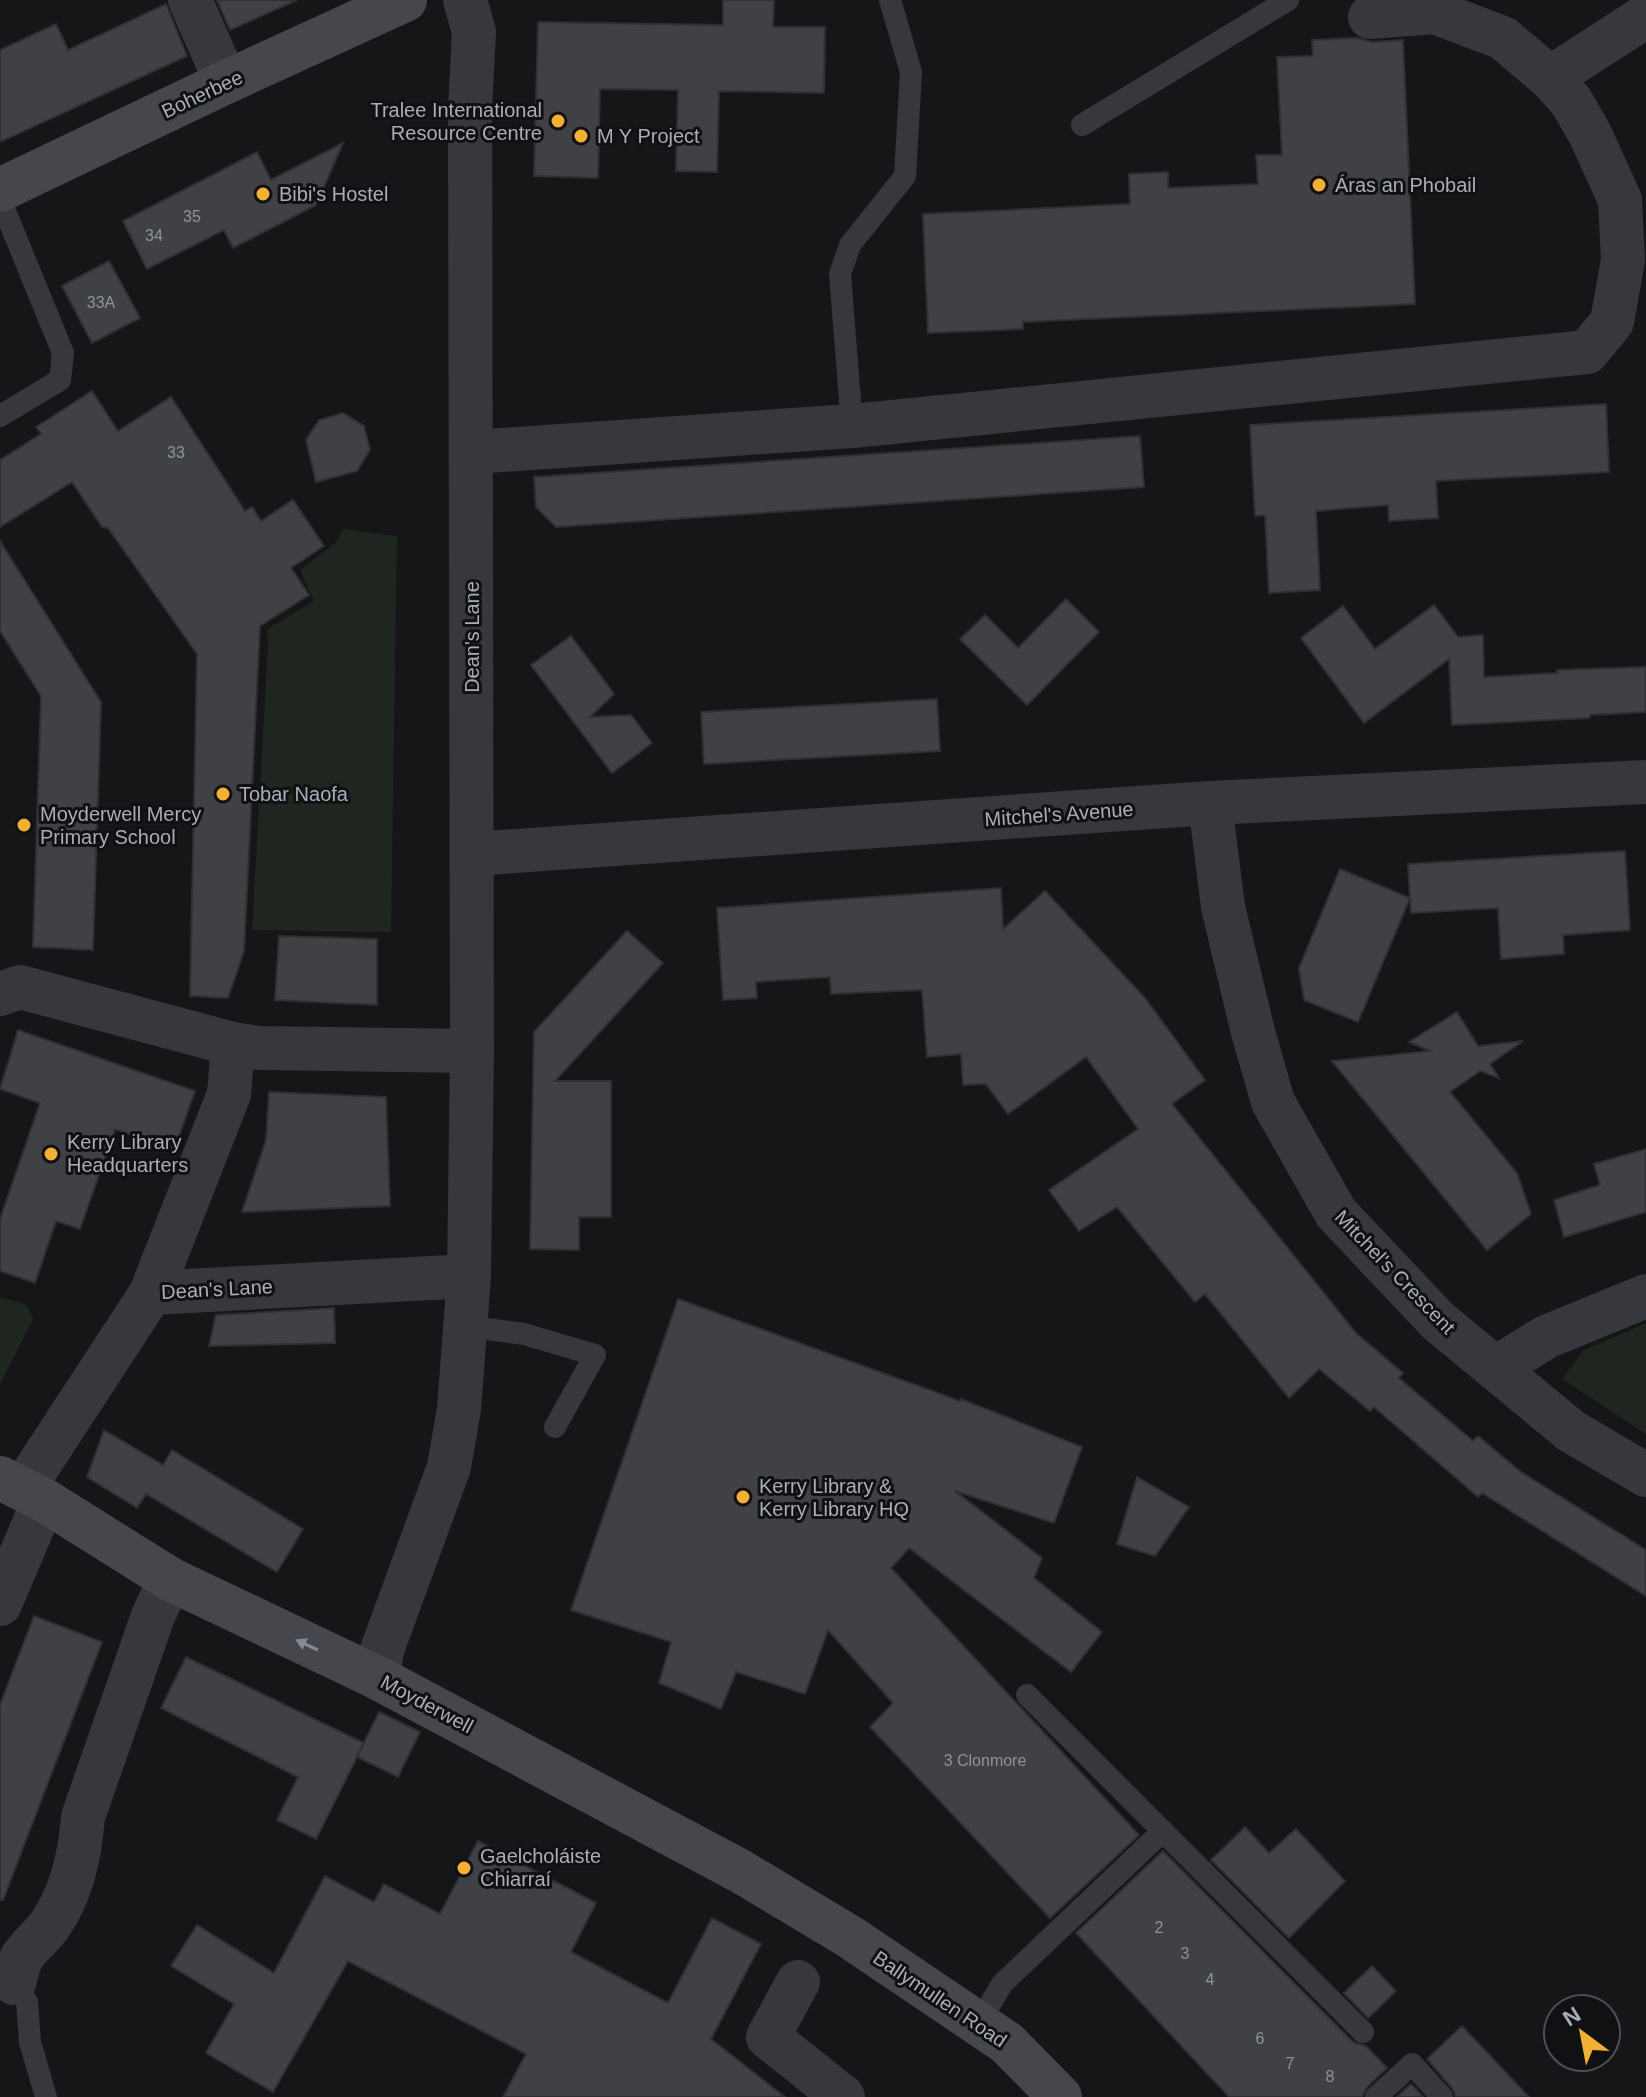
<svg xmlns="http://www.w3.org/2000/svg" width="1646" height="2097" viewBox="0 0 1646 2097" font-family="Helvetica,sans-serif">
	<rect width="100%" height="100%" fill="#161618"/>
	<g fill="#1e261f">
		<path d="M 342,529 L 397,536 L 391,932 L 252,930 L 268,644 L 267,629 L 314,601 L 300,570 L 336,542 Z"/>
		<path d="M 0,1297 L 27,1305 L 33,1320 L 0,1384 Z"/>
		<path d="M 1646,1323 L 1646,1434 L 1562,1379 L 1584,1350 Z"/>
	</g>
	<g fill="#404145" stroke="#303034" stroke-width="2">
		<path d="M 217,0 L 297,0 L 230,30 Z"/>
		<path d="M 723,0 L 774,0 L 773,27 L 825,27 L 824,93 L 719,91 L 717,172 L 676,171 L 678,90 L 600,89 L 598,178 L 534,176 L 538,22 L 723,25 Z"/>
		<path d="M 166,4 L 187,56 L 0,142 L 0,50 L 56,24 L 68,50 Z"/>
		<path d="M 1357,38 L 1372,42 L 1403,40 L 1415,304 L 1023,322 L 1023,329 L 928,333 L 923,214 L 1130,204 L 1129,174 L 1168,172 L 1168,188 L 1258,184 L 1256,155 L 1282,155 L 1277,57 L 1313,56 L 1312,40 Z"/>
		<path d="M 343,143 L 316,205 L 233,248 L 224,230 L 147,269 L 123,221 L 257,152 L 271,180 Z"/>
		<path d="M 109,261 L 140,318 L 92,343 L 62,286 Z"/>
		<path d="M 92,391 L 118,431 L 171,397 L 245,511 L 252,507 L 261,521 L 293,500 L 324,546 L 291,568 L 309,595 L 260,626 L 244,951 L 228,998 L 190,996 L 197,654 L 108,528 L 102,527 L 72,482 L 0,527 L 0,460 L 41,434 L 36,427 Z"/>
		<path d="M 1606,404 L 1609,472 L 1436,481 L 1438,518 L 1389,521 L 1388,505 L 1316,511 L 1320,590 L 1269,593 L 1265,515 L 1255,516 L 1250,425 Z"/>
		<path d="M 343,413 L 364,426 L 370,450 L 357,471 L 316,482 L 306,440 L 319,420 Z"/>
		<path d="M 1140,436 L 1144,487 L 556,527 L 536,507 L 534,477 Z"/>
		<path d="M 0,541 L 101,702 L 93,950 L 33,947 L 41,696 L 0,631 Z"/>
		<path d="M 1066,599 L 1099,632 L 1027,705 L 960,639 L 985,615 L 1018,648 Z"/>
		<path d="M 1434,605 L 1458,637 L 1483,635 L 1484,677 L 1557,673 L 1557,670 L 1646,667 L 1646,712 L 1590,715 L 1590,718 L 1452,725 L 1449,659 L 1364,723 L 1301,638 L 1343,606 L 1375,649 Z"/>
		<path d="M 571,636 L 614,694 L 590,717 L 631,715 L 652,743 L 612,773 L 531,665 Z"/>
		<path d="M 937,699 L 940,751 L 704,764 L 701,712 Z"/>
		<path d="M 1625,851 L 1630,930 L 1563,935 L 1564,954 L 1501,959 L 1498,908 L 1411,913 L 1408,864 Z"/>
		<path d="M 1340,869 L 1410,898 L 1358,1022 L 1304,1000 L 1299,968 Z"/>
		<path d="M 1001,888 L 1003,929 L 1045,891 L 1145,998 L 1205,1080 L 1172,1104 L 1356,1333 L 1403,1373 L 1399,1378 L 1473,1441 L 1478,1436 L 1521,1472 L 1646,1550 L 1646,1596 L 1482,1493 L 1478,1497 L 1374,1407 L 1370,1411 L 1319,1369 L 1289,1398 L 1205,1294 L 1195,1302 L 1117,1207 L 1079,1231 L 1049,1190 L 1138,1129 L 1086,1057 L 1008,1114 L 986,1084 L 963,1085 L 961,1054 L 927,1057 L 922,990 L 831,994 L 830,977 L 756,982 L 757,998 L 723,1000 L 717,908 Z"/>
		<path d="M 627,931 L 663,963 L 555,1081 L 611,1081 L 611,1217 L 579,1217 L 579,1250 L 530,1249 L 534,1032 Z"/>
		<path d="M 279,936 L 377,939 L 377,1005 L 275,1000 Z"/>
		<path d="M 1457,1012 L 1478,1046 L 1523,1041 L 1490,1064 L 1499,1078 L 1480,1071 L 1450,1092 L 1517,1173 L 1531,1214 L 1487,1250 L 1332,1061 L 1430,1051 L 1409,1042 Z"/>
		<path d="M 18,1030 L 195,1091 L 174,1150 L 115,1129 L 80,1229 L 56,1221 L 35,1283 L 0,1271 L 0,1219 L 40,1103 L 0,1089 Z"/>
		<path d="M 269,1092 L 386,1097 L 390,1206 L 242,1212 L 266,1140 Z"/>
		<path d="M 1646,1149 L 1646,1212 L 1564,1237 L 1554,1200 L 1600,1185 L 1594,1164 Z"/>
		<path d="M 678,1299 L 960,1401 L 961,1399 L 1082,1447 L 1054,1523 L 955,1491 L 1042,1558 L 1034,1578 L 1102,1632 L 1071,1672 L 909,1548 L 891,1568 L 1139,1835 L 1050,1918 L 870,1727 L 893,1703 L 828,1630 L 805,1694 L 736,1672 L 721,1709 L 659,1683 L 671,1642 L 571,1610 Z"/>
		<path d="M 334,1308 L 335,1343 L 209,1346 L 216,1315 Z"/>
		<path d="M 104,1430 L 163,1465 L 172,1450 L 303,1529 L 277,1572 L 146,1494 L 137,1508 L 87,1477 Z"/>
		<path d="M 1137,1477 L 1189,1507 L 1155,1556 L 1117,1544 Z"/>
		<path d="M 34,1616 L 102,1642 L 3,1900 L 0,1900 L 0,1705 Z"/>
		<path d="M 186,1657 L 364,1743 L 316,1839 L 277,1820 L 298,1777 L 161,1708 Z"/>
		<path d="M 379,1712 L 420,1732 L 398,1777 L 357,1757 Z"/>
		<path d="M 1245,1827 L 1269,1853 L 1296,1829 L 1345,1881 L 1289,1938 L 1211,1860 Z"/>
		<path d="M 478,1841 L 596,1903 L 571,1952 L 668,2003 L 712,1918 L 761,1944 L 711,2039 L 785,2097 L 503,2097 L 526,2054 L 348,1961 L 273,2092 L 206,2053 L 234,2004 L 171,1966 L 197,1925 L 274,1973 L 325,1876 L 374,1902 L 384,1884 L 440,1914 Z"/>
		<path d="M 1163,1851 L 1353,2042 L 1366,2046 L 1387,2068 L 1367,2087 L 1362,2097 L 1229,2097 L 1076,1933 Z"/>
		<path d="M 1372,1966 L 1396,1991 L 1368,2018 L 1344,1993 Z"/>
		<path d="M 1462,2026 L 1529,2097 L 1456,2097 L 1452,2088 L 1427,2059 Z"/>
		<path d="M 1411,2084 L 1423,2097 L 1397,2097 Z"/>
	</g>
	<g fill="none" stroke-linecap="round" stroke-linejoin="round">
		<g stroke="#37383d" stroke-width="22">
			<path d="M 1082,125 L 1288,0"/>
			<path d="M 0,199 L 63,353 L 60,380 L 0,416"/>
			<path d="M 852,426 L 840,274 L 850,245 L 905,176 L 911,72 L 890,0"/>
			<path d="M 464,1326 L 524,1334 L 595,1355 L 555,1427"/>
			<path d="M 1027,1695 L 1363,2032"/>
			<path d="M 14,1983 L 27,2002 L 30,2042 L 46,2097"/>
			<path d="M 978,2025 L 1002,1984 L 1163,1831"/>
			<path d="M 1376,2097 L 1412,2064 L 1442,2097"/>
		</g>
		<g stroke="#37383d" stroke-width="44">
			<path d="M 190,0 L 226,82"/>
			<path d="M 1550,78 L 1646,16"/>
			<path d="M 473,452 L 852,426 L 1587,352 L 1612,322 L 1623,260 L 1620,200 L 1590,134 L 1571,101 L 1550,78 L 1503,38 L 1434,12 L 1370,17"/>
			<path d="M 1210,803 L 1223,907 L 1253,1032 L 1273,1102 L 1336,1213 L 1438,1321 L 1571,1431 L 1646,1475"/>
			<path d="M 472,854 L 1210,803 L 1646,782"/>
			<path d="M 0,994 L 20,987 L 233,1044 L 259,1048 L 472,1051"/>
			<path d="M 151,1293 L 469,1276"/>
			<path d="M 1496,1368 L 1546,1337 L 1646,1296"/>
			<path d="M 23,1489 L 151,1293 L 229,1094 L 233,1044"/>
			<path d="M 0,1604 L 44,1500"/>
			<path d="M 378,1678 L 382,1650 L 449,1467 L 459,1409 L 469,1276 L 472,1051 L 470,109 L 474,32 L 465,0"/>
			<path d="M 798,1982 L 768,2037 L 843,2097"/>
			<path d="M 14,1983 C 16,1976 18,1966 21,1959 C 26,1949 42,1936 50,1925 C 72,1893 80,1856 83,1817 L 153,1616 L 170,1579"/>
		</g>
		<g stroke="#45474d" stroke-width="44">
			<path d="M 0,190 L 226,82 L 405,0"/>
			<path d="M 0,1478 L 44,1500 L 170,1579 L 378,1678 L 740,1871 L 850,1937 L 1007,2043 L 1060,2097"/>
		</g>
	</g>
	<defs><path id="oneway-solid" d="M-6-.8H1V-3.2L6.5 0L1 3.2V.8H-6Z" transform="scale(2)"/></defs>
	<use fill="#858993" href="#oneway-solid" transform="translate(307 1645) rotate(-155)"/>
	<g fill="#f2b134" stroke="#111113" stroke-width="3">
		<circle cx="558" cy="121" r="8"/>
		<circle cx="581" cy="136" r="8"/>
		<circle cx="1319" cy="185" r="8"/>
		<circle cx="263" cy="194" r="8"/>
		<circle cx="223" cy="794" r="8"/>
		<circle cx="24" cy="825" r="8"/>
		<circle cx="51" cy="1154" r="8"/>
		<circle cx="743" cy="1497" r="8"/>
		<circle cx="464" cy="1868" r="8"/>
	</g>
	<g text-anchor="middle" stroke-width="6" stroke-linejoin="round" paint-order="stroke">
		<g font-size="16" fill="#8e929b">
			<text x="192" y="222">35</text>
			<text x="154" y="241">34</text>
			<text x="101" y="308">33A</text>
			<text x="176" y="458">33</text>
			<text x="985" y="1766">3 Clonmore</text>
			<text x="1159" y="1933">2</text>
			<text x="1185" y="1959">3</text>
			<text x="1210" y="1985">4</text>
			<text x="1260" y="2044">6</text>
			<text x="1290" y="2069">7</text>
			<text x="1330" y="2082">8</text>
		</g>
		<g font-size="20" fill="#a8adb8" stroke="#111113">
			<text transform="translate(202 94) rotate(-25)" y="7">Boherbee</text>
			<text transform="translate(472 637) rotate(-90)" y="7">Dean's Lane</text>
			<text transform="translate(1059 814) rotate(-4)" y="7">Mitchel's Avenue</text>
			<text transform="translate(1395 1272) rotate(46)" y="7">Mitchel's Crescent</text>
			<text transform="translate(217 1289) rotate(-3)" y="7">Dean's Lane</text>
			<text transform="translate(427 1704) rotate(28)" y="7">Moyderwell</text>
			<text transform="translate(940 1999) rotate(34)" y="7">Ballymullen Road</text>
		</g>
		<g font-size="20" fill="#a8adb8" stroke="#111113" text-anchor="start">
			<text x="542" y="117" text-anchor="end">Tralee International<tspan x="542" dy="23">Resource Centre</tspan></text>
			<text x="597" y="143">M Y Project</text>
			<text x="1335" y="192">Áras an Phobail</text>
			<text x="279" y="201">Bibi's Hostel</text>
			<text x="239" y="801">Tobar Naofa</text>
			<text x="40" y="821">Moyderwell Mercy<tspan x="40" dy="23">Primary School</tspan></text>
			<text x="67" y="1149">Kerry Library<tspan x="67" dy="23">Headquarters</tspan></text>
			<text x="759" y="1493">Kerry Library &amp;<tspan x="759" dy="23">Kerry Library HQ</tspan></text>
			<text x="480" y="1863">Gaelcholáiste<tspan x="480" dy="23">Chiarraí</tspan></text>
		</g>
	</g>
	<g transform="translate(1582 2033) rotate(328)"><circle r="38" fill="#111113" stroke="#4d4f55" stroke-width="2"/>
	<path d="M0-6L14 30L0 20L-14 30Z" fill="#f2b134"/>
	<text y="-12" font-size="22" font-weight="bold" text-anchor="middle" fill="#a8adb8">N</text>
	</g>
</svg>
